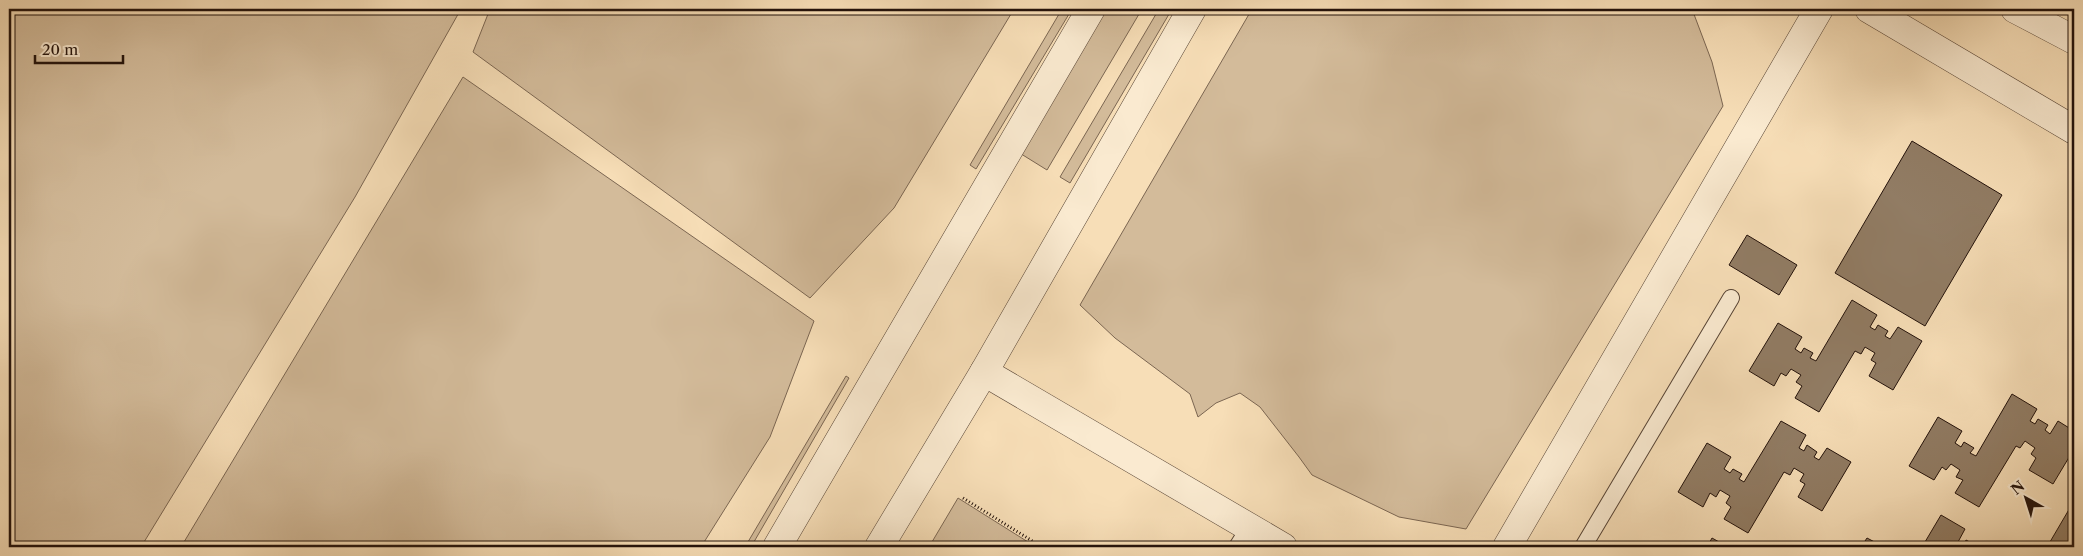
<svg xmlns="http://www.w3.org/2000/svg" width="2083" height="556" viewBox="0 0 2083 556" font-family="'Libre Caslon Text',serif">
	<rect width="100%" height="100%" fill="#f7deb7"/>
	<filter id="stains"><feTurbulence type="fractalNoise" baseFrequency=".004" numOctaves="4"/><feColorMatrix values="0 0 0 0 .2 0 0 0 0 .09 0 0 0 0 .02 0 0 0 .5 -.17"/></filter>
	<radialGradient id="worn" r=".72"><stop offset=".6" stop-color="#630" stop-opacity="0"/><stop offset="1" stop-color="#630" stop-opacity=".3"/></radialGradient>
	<g fill="#d3bb9a" stroke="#7b6652">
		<path d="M 9,9 L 461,9 L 355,197 L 141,547 L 9,547 Z"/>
		<path d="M 490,9 L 1014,9 L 894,208 L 810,298 L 473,52 Z"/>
		<path d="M 1062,9 L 1072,9 L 976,169 L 970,165 Z"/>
		<path d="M 1103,9 L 1142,9 L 1047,170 L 1018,152 Z"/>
		<path d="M 1159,9 L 1172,9 L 1070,183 L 1060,177 Z"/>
		<path d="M 1252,9 L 1692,9 L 1712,62 L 1723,106 L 1466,529 L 1399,517 L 1312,475 L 1299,457 L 1260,407 L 1240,393 L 1216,403 L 1198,417 L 1190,394 L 1115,338 L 1080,305 Z"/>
		<path d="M 463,77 L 814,321 L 770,437 L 701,547 L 181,547 Z"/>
		<path d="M 846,376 L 849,378 L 751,547 L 745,547 Z"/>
		<path d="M 958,498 L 1036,547 L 929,547 Z"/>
	</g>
	<g fill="#917c64" stroke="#23120b">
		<path d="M 1912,141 L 2002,195 L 1925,326 L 1835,273 Z"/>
		<path d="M 1747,235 L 1797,265 L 1779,295 L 1729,265 Z"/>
		<path d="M 1852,300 L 1877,315 L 1870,327 L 1875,330 L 1878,325 L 1888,331 L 1885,336 L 1890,339 L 1898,327 L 1922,341 L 1893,390 L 1869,376 L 1876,363 L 1871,360 L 1875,353 L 1865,347 L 1861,354 L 1855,351 L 1819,412 L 1795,398 L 1802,386 L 1796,382 L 1801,375 L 1791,369 L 1786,376 L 1781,373 L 1774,386 L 1749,371 L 1778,323 L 1802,337 L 1795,349 L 1801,353 L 1804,348 L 1813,353 L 1810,358 L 1816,361 Z"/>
		<path d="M 2012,394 L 2037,409 L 2030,421 L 2035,424 L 2038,419 L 2048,425 L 2045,430 L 2050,434 L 2058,421 L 2074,431 L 2074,449 L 2053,484 L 2029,470 L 2036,458 L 2031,454 L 2035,448 L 2025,441 L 2020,448 L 2016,446 L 1979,507 L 1955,493 L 1963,480 L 1956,477 L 1960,470 L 1951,464 L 1946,470 L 1942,467 L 1934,480 L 1909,466 L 1938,417 L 1962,431 L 1955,443 L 1961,447 L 1964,442 L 1974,448 L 1970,453 L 1976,456 Z"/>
		<path d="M 1781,421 L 1806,435 L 1799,448 L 1804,451 L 1807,445 L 1817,452 L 1814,457 L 1819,460 L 1827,448 L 1851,462 L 1822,511 L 1798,497 L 1805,484 L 1800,481 L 1804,474 L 1794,468 L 1790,475 L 1784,472 L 1748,533 L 1724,519 L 1731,507 L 1726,503 L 1730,496 L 1720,490 L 1716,497 L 1710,493 L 1703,507 L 1678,492 L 1707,443 L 1731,457 L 1724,469 L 1730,473 L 1733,469 L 1742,474 L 1739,479 L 1744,482 Z"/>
		<path d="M 2074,501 L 2074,547 L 2047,547 Z"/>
		<path d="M 1941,515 L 1965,529 L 1958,542 L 1964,545 L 1966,540 L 1977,546 L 1976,547 L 1922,547 Z"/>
		<path d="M 1712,538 L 1728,547 L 1707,547 Z"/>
		<path d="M 1867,538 L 1884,547 L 1861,547 Z"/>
	</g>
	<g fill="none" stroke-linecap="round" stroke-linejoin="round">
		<g stroke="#584536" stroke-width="18">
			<g id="lane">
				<path d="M 1237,547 L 1249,528"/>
				<path d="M 1583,547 L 1731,298"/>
			</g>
		</g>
		<g stroke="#584536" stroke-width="29">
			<g id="street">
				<path d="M 1869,9 L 2074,130"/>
				<path d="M 2015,9 L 2074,40"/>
				<path d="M 984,372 L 1283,547"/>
				<path d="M 777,547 L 1091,9"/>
				<path d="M 879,547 L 984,372 L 1192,9"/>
				<path d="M 1507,547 L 1819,9"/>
			</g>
		</g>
		<path stroke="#23120b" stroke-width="3" stroke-dasharray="1 2.5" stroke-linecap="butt" d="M 963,498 L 1042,547"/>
		<use href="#lane" stroke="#faead0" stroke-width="16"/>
		<use href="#street" stroke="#faead0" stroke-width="28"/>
	</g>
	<rect width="2083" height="556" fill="none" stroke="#f7deb7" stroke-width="30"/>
	<rect x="10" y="10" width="2063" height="536" fill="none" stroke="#23120b" stroke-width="2.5"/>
	<rect x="15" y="15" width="2053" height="526" fill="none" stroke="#23120b"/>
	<g transform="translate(2026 498) rotate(321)" stroke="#faead0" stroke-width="4" paint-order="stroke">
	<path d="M0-4L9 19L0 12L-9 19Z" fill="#23120b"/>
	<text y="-8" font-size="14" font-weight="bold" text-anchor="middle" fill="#23120b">N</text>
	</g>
	<path d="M35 55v8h88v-8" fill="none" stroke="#23120b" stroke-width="2.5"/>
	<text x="42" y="55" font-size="15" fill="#23120b" stroke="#faead0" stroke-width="4" paint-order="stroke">20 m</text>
	<rect width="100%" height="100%" filter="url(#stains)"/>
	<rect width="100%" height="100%" fill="url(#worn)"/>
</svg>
